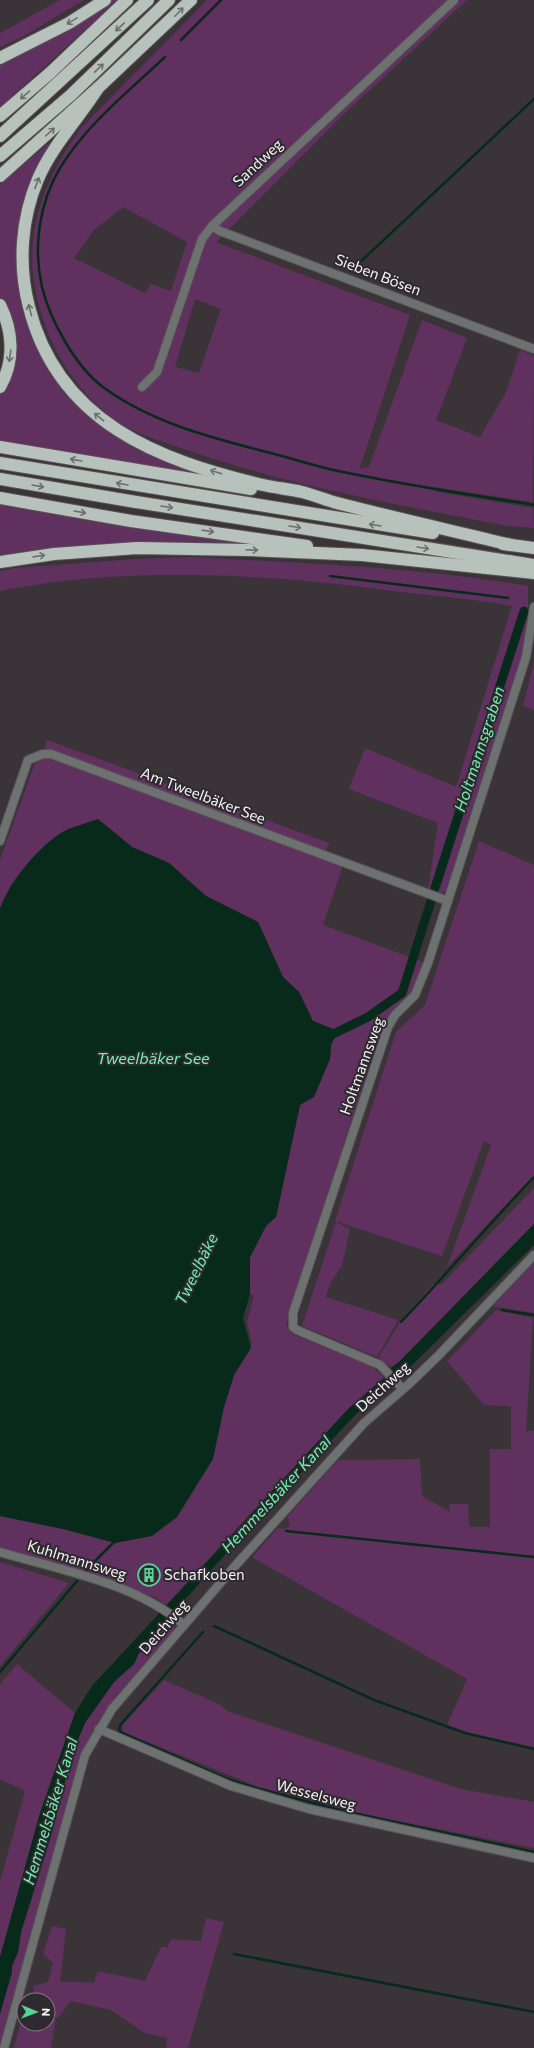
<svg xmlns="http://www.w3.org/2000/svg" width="534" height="2048" viewBox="0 0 534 2048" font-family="Commissioner,sans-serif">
	<rect width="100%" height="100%" fill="#3a3439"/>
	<g fill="#60315f" fill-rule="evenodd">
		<path d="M 60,0 L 84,0 L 22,37 L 0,47 L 0,33 Z"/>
		<path d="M 111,0 L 118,0 L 0,107 L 0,62 L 91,14 Z"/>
		<path d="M 207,0 L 467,0 L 344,114 L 216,242 L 410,315 L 360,468 L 369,467 L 422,320 L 467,338 L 436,420 L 480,437 L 506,392 L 520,350 L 534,356 L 533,502 L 435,487 L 437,492 L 533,508 L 534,528 L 507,526 C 400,505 290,486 187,450 C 164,442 138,435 118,422 C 76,393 48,346 37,298 C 22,234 44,179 81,128 ZM 123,207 L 187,242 L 171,291 L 151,284 L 145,293 L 74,258 L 94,230 ZM 195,299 L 221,309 L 199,373 L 175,367 Z"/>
		<path d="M 54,139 L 36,177 L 21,286 L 73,399 L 212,476 L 0,441 L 0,395 L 4,389 L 15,357 L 16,338 L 12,320 L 0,299 L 0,184 Z"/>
		<path d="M 0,504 L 245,544 L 0,556 Z"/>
		<path d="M 191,557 C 302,563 419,567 528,586 L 528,610 L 523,652 L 447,891 L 440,893 L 428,890 L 438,823 L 349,789 L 365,748 L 456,787 L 512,606 C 475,599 437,596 401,592 C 268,574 132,565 0,591 L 0,571 L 14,568 L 135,559 Z"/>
		<path d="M 534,662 L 534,710 L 523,706 Z"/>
		<path d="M 47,740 L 329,843 L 325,852 L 44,749 Z"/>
		<path d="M 44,756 L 85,768 L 343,865 L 323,925 L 423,962 L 413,991 L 386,1024 L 373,1053 L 286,1324 L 292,1334 L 372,1366 L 384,1378 L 349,1408 L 166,1605 L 155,1597 L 95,1575 L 0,1549 L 0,1516 L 63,1529 L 224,1407 L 234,1375 L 252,1343 L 247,1322 L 254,1295 L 250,1294 L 250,1257 L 266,1226 L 276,1217 L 300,1105 L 330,1059 L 331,1045 L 338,1031 L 313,1021 L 299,992 L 283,977 L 258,922 L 206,896 L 169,863 L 132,847 L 98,819 C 85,824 69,827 58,835 C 36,850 8,884 0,909 L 0,860 L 35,763 Z"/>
		<path d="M 479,841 L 534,865 L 534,1175 L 447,1267 L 491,1145 L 484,1141 L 442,1256 L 335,1221 L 396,1032 L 425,1005 Z"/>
		<path d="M 534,1188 L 534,1224 L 400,1361 L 392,1367 L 377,1360 L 400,1322 L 433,1284 L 442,1284 Z"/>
		<path d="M 336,1222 L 350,1229 L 342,1266 L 330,1283 L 326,1297 L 398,1320 L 377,1357 L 302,1326 Z"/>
		<path d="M 534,1262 L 534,1313 L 493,1306 Z"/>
		<path d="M 496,1310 L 533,1318 L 526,1431 L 534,1431 L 534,1747 L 470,1733 L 447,1725 L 467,1679 L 252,1557 L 278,1528 L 285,1529 L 289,1526 L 289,1520 L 287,1517 L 338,1460 L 420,1459 L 422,1496 L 450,1512 L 449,1504 L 468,1504 L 469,1527 L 490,1527 L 490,1449 L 511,1449 L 511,1406 L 484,1405 L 447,1361 Z"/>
		<path d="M 0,1562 L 69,1583 L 0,1666 Z"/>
		<path d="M 171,1621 L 175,1629 L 172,1634 L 118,1694 L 100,1719 L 88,1740 L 66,1811 L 0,2048 L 0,2014 L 12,1972 L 12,1966 L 18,1952 L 21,1932 L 51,1836 L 72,1754 L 85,1723 L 114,1682 L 134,1664 L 139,1653 L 143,1651 L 150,1640 L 156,1638 L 162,1625 Z"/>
		<path d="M 17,1664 L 75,1713 L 40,1813 L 0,1957 L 0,1882 L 25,1791 L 0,1779 L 0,1684 Z"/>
		<path d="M 164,1680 L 219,1704 L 227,1711 L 461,1789 L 534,1802 L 534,1848 L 348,1811 L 259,1787 L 123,1732 L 122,1726 Z"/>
		<path d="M 206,1918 L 224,1922 L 188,2048 L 166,2048 L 167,2038 L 145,2033 L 111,2010 L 71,2001 L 58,2018 L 48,2015 L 48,2000 L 33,2000 L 35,1998 L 33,1986 L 48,1982 L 53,1963 L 43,1954 L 52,1926 L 66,1929 L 60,1981 L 94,1983 L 98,1971 L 145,1981 L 161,1947 L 168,1947 L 171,1939 L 201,1941 Z"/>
		<path d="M 24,2010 L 24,2024 L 48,2024 L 48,2017 L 56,2019 L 51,2048 L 14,2048 Z"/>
	</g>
	<g fill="#072a1a">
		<path d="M 98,819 L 132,847 L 169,863 L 206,896 L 258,922 L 283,977 L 299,992 L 313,1021 L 338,1031 L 331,1045 L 330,1059 L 314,1097 L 300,1105 L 276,1217 L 266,1226 L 250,1257 L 250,1294 L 243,1318 L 251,1348 L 234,1375 L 224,1407 L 213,1459 L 177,1517 L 152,1536 L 115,1543 L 63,1529 L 0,1516 L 0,909 C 8,884 36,850 58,835 C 69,827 85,824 98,819 Z"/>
		<path d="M 534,1224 L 534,1245 L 399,1378 L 390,1370 L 392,1367 L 400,1361 Z"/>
		<path d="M 384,1378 L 392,1386 L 357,1413 L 239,1539 L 182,1603 L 171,1621 L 162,1626 L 156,1638 L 150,1640 L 143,1651 L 139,1653 L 134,1664 L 114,1682 L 85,1723 L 72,1754 L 51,1836 L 21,1932 L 18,1952 L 12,1966 L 12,1972 L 0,2014 L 0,1957 L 40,1813 L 75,1713 L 92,1686 L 349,1408 Z"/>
	</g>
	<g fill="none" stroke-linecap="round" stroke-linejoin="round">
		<g stroke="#072a1a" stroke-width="2.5">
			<path d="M 181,40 L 221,0"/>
			<path d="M 165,57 C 129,91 86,125 60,168 C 39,203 33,248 42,287 C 50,320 75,366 103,387 C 149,421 205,436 259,450 C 283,456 306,463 329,469 C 397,484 466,494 534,505"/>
			<path d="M 357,265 L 534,99"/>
			<path d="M 330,576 L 508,598"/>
			<path d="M 502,1310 L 534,1315"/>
			<path d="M 401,1322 C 446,1275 488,1225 534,1177"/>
			<path d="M 286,1531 L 534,1557"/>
			<path d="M 86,1570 L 115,1541"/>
			<path d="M 214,1626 L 374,1700 L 465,1733 L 534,1749"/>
			<path d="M 203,1632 L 121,1724 L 119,1729 L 120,1732 L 225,1778 L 256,1788 L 344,1811 L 534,1852"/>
			<path d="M 0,1672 L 77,1581"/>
			<path d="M 234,1954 L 534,2012"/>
		</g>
		<g stroke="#072a1a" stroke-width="9">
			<path d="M 435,888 L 524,611"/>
			<path d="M 329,1036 L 368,1017 L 402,993 L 431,901"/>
		</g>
		<g stroke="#585357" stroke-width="10">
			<g id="minor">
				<path d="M 212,226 L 220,231 L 534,349"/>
				<path d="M 142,387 L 157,372 L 202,239 L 212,226 L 454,0"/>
				<path d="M 0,841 L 28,760 L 43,754 L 51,754 L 448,901"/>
				<path d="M 403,1389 L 380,1365 L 297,1330 L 293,1327 L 293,1313 L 388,1027 L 395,1015 L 415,995 L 428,963 L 526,657 L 534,607"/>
				<path d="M 0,1552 C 60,1570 136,1583 184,1625"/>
				<path d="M 99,1729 L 231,1786 L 309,1809 L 534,1858"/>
				<path d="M 4,2048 L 85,1755 L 112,1709 L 235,1566 L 364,1423 L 409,1384 L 439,1355 L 534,1255"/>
			</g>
		</g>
		<g stroke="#585357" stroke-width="14">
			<g id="highway">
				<path d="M 0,58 L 69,23 L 105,0"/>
				<path d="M 98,88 C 79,118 52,146 38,179 C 21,219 18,265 29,307 C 58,422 157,460 263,485 C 276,488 289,489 302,492 C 314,495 326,500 337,503 C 395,518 453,531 511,545"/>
				<path d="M 0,116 L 50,73 L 127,0"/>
				<path d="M 0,136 L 148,0"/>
				<path d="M 0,156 L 71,95 L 169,0"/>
				<path d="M 0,176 L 98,88 L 191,0"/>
				<path d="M 0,305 C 13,331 15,361 0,387"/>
				<path d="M 0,447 L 251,489"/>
				<path d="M 0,463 L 433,533"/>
				<path d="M 0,479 L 136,502 L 534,565"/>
				<path d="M 0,498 L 131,521 L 307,546"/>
				<path d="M 503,544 L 534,548"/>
				<path d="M 0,562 L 54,554 L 137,548 L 248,550 L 362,555 L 534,573"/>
			</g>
		</g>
		<use href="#minor" stroke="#6d716f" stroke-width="8"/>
		<use href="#highway" stroke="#b8c2bc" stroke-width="12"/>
	</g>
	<defs><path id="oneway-shaft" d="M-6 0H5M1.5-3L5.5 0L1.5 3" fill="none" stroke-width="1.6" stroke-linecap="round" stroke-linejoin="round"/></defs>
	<g stroke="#6d6e6e">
		<use href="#oneway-shaft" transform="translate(179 12) rotate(-45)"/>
		<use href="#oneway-shaft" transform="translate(72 21) rotate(149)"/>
		<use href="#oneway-shaft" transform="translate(120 27) rotate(137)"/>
		<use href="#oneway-shaft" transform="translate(99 68) rotate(-44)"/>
		<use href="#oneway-shaft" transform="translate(25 95) rotate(139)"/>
		<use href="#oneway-shaft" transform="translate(50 132) rotate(-42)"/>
		<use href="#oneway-shaft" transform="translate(37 183) rotate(-69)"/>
		<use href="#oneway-shaft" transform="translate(30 310) rotate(-105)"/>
		<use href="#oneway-shaft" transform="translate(10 356) rotate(98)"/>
		<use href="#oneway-shaft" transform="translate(99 417) rotate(-141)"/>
		<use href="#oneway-shaft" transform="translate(76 460) rotate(-170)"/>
		<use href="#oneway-shaft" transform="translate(216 472) rotate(-162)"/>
		<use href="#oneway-shaft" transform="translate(122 484) rotate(-170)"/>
		<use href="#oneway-shaft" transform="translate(38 486) rotate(10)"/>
		<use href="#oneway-shaft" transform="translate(167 507) rotate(9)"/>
		<use href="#oneway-shaft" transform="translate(80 512) rotate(10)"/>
		<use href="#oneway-shaft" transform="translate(375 525) rotate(-171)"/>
		<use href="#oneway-shaft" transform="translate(295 527) rotate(9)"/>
		<use href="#oneway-shaft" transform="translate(208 531) rotate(8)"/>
		<use href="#oneway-shaft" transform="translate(423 548) rotate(9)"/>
		<use href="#oneway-shaft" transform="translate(252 550) rotate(2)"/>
		<use href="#oneway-shaft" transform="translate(39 556) rotate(-8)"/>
	</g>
	<defs>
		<g id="building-ring" transform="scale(1.15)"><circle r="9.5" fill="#2f2a2f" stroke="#54d395" stroke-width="1.5"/><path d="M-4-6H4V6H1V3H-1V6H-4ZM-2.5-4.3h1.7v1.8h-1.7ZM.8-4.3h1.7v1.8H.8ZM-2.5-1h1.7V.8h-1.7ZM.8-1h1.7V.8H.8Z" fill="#54d395"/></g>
	</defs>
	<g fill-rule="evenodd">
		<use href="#building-ring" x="149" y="1575"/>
	</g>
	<g text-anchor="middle" stroke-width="4" stroke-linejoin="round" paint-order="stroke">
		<g font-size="15" fill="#f6f3f6" stroke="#2f2a2f">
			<text transform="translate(258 163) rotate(-43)" y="5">Sandweg</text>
			<text transform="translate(378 275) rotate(21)" y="5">Sieben Bösen</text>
			<text transform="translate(203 796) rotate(21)" y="5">Am Tweelbäker See</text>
			<text transform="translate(362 1066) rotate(-70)" y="5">Holtmannsweg</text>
			<text transform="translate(383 1387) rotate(-42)" y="5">Deichweg</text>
			<text transform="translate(77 1560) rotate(17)" y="5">Kuhlmannsweg</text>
			<text transform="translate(164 1627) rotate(-49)" y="5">Deichweg</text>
			<text transform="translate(316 1795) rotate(15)" y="5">Wesselsweg</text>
		</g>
		<g font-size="15" fill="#f6f3f6" stroke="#2f2a2f" text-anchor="start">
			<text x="164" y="1580">Schafkoben</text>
		</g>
		<g font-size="16" font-style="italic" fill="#6af5b0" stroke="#2f2a2f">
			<text transform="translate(479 749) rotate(-72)" y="6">Holtmannsgraben</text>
			<text x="153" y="1064">Tweelbäker See</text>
			<text transform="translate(196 1269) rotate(-64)" y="6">Tweelbäke</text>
			<text transform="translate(276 1494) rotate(-47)" y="6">Hemmelsbäker Kanal</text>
			<text transform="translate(50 1811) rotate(-73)" y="6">Hemmelsbäker Kanal</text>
		</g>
	</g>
	<g transform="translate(36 2012) rotate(91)"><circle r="19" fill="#2f2a2f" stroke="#7f7a7f"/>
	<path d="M0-3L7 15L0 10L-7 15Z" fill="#54d395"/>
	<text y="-6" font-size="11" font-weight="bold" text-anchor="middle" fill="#f6f3f6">N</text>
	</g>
</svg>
